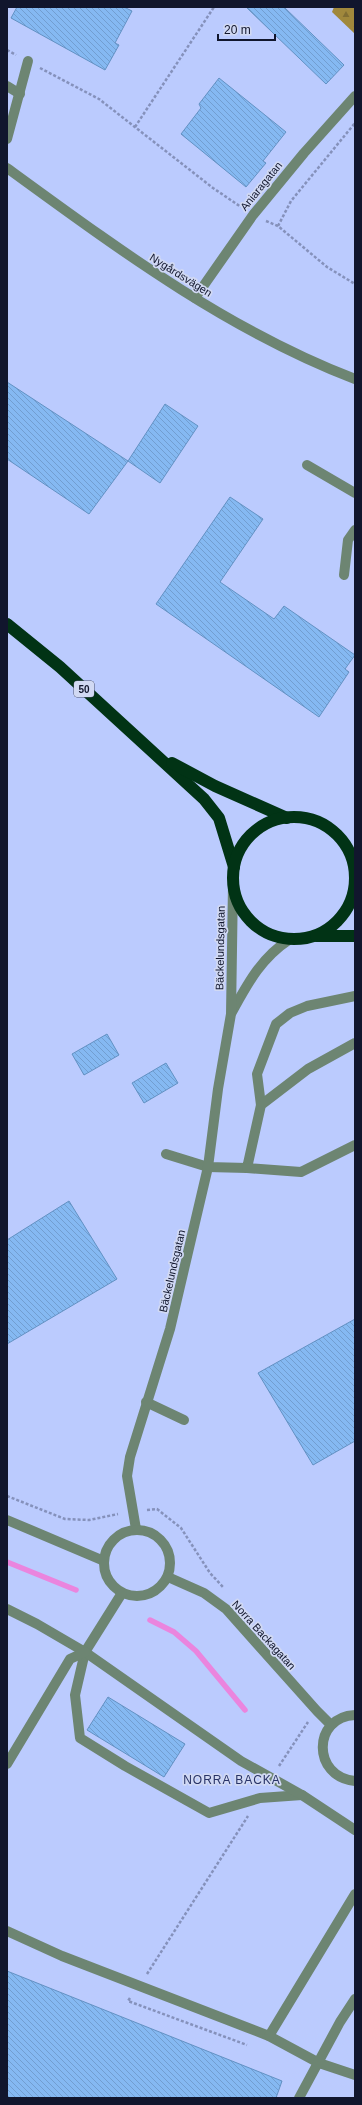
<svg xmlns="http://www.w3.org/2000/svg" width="362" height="2105" viewBox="0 0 362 2105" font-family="Arial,sans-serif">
	<defs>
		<pattern id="forest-firs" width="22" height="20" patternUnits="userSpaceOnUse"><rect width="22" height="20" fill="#a0883c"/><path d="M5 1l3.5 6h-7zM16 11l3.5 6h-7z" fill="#816e33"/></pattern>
		<pattern id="building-back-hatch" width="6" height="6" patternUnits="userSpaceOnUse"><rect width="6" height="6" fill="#85b9f2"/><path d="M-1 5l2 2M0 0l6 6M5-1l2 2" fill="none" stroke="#729ed0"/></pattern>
	</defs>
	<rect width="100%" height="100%" fill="#bbcbfe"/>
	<path fill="url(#forest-firs)" d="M 334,7 L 355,7 L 355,34 L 332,12 Z"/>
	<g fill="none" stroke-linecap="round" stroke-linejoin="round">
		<g stroke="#ea85de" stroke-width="5.5">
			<path d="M 7,1562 L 76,1590"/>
			<path d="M 150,1620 L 174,1632 L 196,1651 L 245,1710"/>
		</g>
	</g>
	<g fill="url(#building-back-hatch)" stroke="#6291c3">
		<path d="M 17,7 L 124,7 L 132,11 L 115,43 L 119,45 L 105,70 L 11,18 Z"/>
		<path d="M 246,7 L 284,7 L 344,65 L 326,84 Z"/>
		<path d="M 219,78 L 286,132 L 263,161 L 266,163 L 246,187 L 181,134 L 201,108 L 199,104 Z"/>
		<path d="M 7,382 L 128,461 L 89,514 L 7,459 Z"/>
		<path d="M 165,404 L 198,426 L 160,483 L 128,461 Z"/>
		<path d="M 230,497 L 263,519 L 220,582 L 274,619 L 284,606 L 355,655 L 345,669 L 349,672 L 319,717 L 156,604 Z"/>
		<path d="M 107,1034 L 119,1055 L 84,1075 L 72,1054 Z"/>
		<path d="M 166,1063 L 178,1083 L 144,1103 L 132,1083 Z"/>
		<path d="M 69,1201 L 117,1279 L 7,1344 L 7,1240 Z"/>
		<path d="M 355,1319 L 355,1441 L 313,1465 L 258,1373 Z"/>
		<path d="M 108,1697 L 185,1744 L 164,1777 L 87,1730 Z"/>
		<path d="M 7,1971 L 282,2081 L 276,2098 L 7,2098 Z"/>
	</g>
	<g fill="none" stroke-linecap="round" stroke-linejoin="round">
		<g stroke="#8591bb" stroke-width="2.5" stroke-dasharray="3 2" stroke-linecap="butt">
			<path d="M 7,50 L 16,55"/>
			<path d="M 40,68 L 99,99 L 213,188 L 241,207"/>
			<path d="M 135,127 L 214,7"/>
			<path d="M 266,221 L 278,226 L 327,267 L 355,284"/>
			<path d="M 278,226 L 291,201 L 355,123"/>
			<path d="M 7,1496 L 65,1519 L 89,1520 L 118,1514"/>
			<path d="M 147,1510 L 157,1509 L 181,1528 L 210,1573 L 223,1587"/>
			<path d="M 279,1766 L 308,1722"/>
			<path d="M 147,1974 L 248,1816"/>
			<path d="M 130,1998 L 128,2001 L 247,2045"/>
		</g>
		<g stroke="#6d8572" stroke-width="10">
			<path d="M 7,86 L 20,94"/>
			<path d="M 7,139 L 28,61"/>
			<path d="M 7,168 C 117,248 227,330 355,379"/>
			<path d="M 195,298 L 253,215 L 304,153 L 355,96"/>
			<path d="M 307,465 L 355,493"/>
			<path d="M 344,575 L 348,540 L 355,530"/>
			<path d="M 232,1012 C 248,983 261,958 290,939"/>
			<path d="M 261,1105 L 257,1074 L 276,1024 L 290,1013 L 307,1006 L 355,996"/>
			<path d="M 166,1154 L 208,1167 L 247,1168 L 261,1105 L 308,1069 L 355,1043"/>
			<path d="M 247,1168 L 301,1172 L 355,1145"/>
			<path d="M 146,1402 L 184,1420"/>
			<path d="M 7,1520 L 104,1561"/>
			<path d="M 136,1529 L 127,1476 L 130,1457 L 170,1329 L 208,1167 L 218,1089 L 231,1014 L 233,884"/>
			<circle cx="137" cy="1563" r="33"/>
			<path d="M 168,1577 L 204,1593 L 226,1609 L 317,1711 L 331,1725"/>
			<path d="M 122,1593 L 85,1652 L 75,1695 L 80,1738 L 125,1766 L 209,1813 L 260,1798 L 302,1795"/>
			<path d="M 7,1609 L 37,1624 L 85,1652 L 241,1761 L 302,1795 L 355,1830"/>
			<path d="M 355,1715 C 312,1717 312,1777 355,1781"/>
			<path d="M 7,1764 L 70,1659 L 85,1652"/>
			<path d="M 7,1931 L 62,1956 L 269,2036 L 319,2063 L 355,2075"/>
			<path d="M 269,2036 L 355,1894"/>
			<path d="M 299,2098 L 340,2022 L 355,1999"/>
		</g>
		<g stroke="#013315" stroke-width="12">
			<path d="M 7,624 L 60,667 L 204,799 L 219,818 L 234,867"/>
			<path d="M 172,763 L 215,786 L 287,818"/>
			<circle cx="294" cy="878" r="61"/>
			<path d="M 316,936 L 355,936"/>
		</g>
	</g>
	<g text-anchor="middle" stroke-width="3.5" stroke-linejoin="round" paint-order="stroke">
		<rect fill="#d1d9f3" stroke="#4b5068" stroke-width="1" x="74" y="681" width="20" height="16" rx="3"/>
		<g font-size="10" font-weight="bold" fill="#11162d">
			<text x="84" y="693">50</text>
		</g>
		<g font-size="11" fill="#11162d" stroke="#d1d9f3">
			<text transform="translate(261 186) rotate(-51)" y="4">Aniaragatan</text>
			<text transform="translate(181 275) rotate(32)" y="4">Nygårdsvägen</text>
			<text transform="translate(220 948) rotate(-89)" y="4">Bäckelundsgatan</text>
			<text transform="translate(172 1271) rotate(-77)" y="4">Bäckelundsgatan</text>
			<text transform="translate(264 1635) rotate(48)" y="4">Norra Backagatan</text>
		</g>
		<g font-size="12" letter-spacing="1" fill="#283367" stroke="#d1d9f3">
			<text x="232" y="1784">NORRA BACKA</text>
		</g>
	</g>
	<rect width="362" height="2105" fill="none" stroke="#11162d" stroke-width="16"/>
	<path d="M218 34v6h57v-6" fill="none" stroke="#11162d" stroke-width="2"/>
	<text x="224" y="34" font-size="12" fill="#11162d" stroke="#d1d9f3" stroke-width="3" paint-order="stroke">20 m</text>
</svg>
